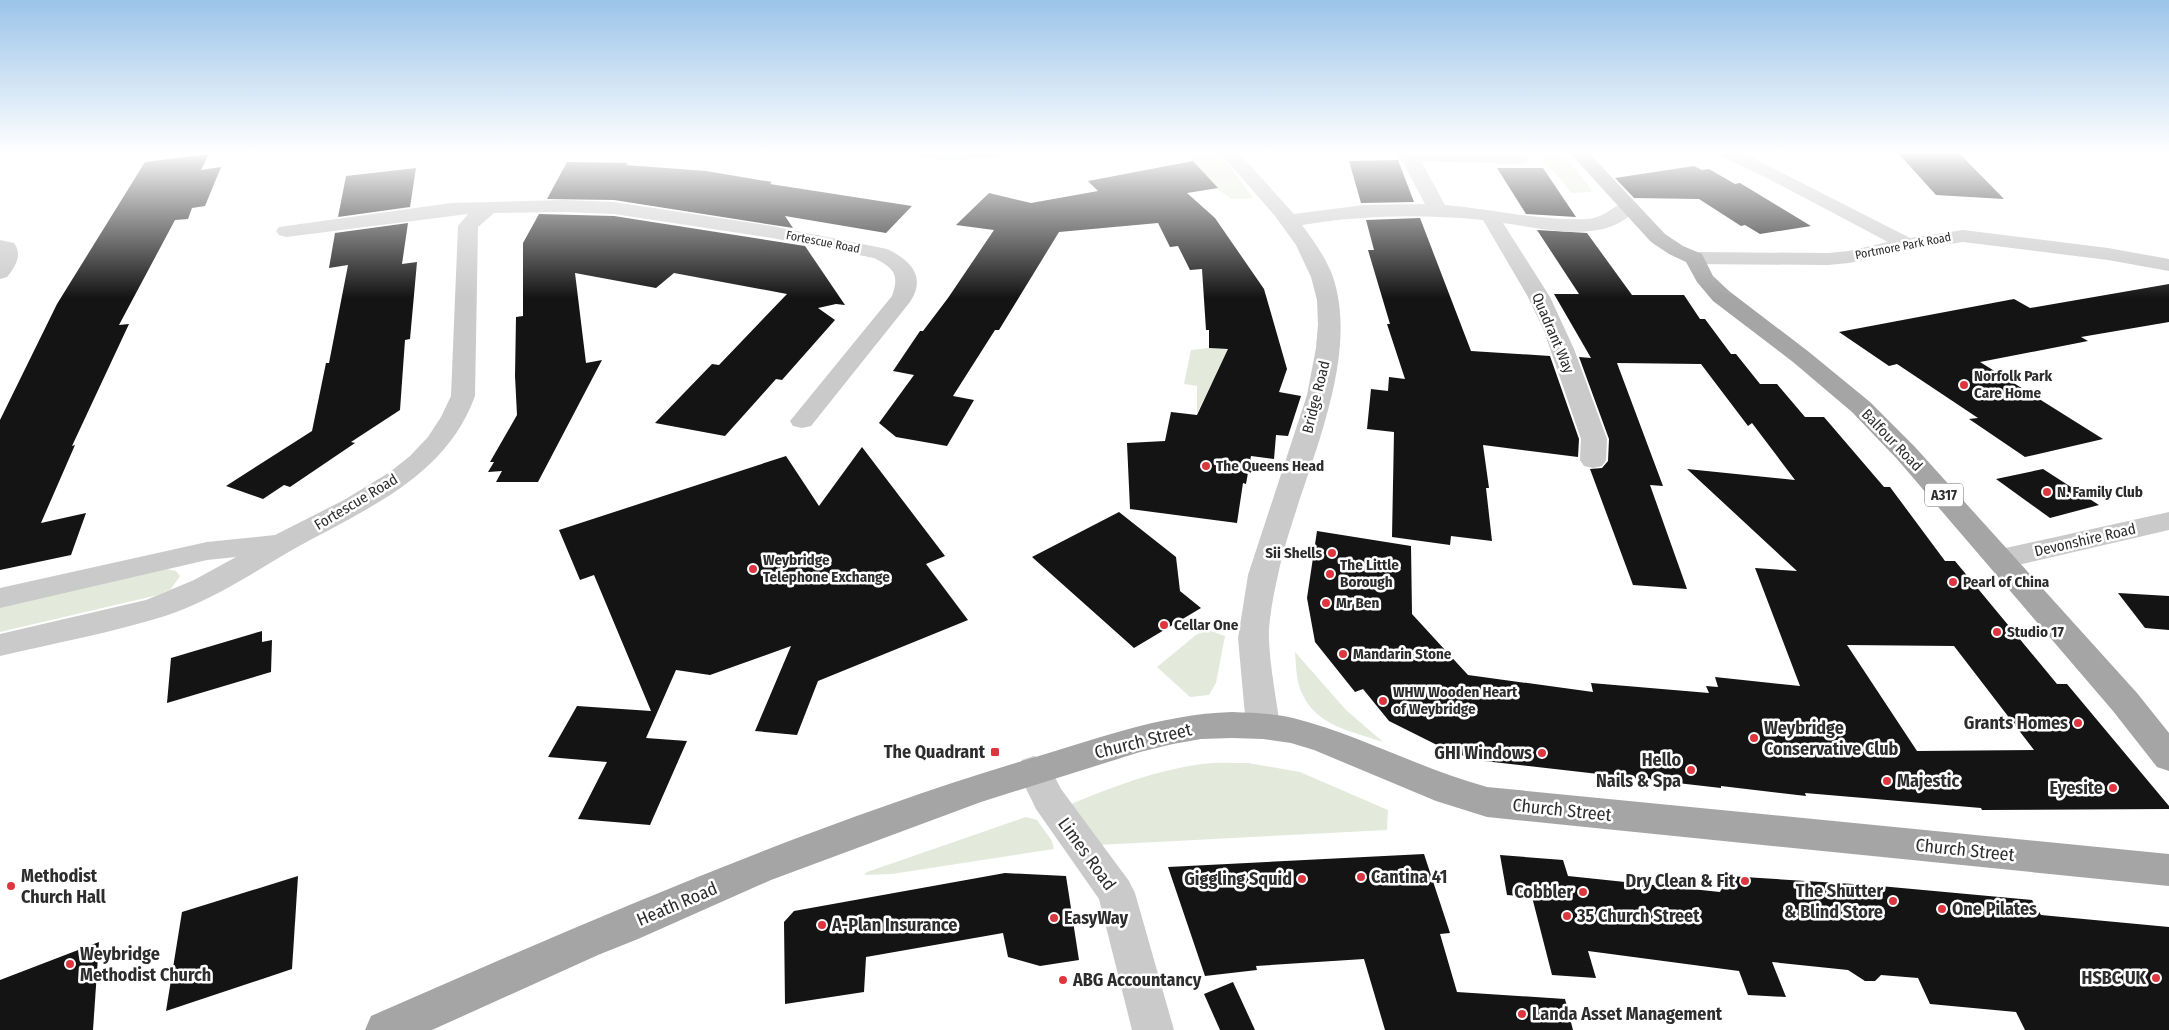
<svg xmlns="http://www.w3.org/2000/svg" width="2169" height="1030" viewBox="0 0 2169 1030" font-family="'Fira Sans Condensed',sans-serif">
	<rect width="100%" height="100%" fill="#fff"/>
	<g fill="#e3eadb">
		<path d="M 1186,153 L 1220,153 L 1253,198 L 1232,199 L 1215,188 L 1187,162 L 1192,160 Z"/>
		<path d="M 1535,153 L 1562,153 L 1592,190 L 1590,192 L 1571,193 L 1559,177 Z"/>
		<path d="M 1209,348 L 1258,351 L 1212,383 L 1197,413 L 1197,386 L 1184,384 L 1191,350 Z"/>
		<path d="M 167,569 L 176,571 L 180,576 L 171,589 L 158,595 L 0,632 L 0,607 Z"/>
		<path d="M 1208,630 L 1225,636 L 1216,683 L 1209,695 L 1190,697 L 1157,667 L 1196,635 Z"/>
		<path d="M 1295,652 L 1346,710 L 1383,742 C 1351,731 1315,726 1301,691 C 1296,680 1296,664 1295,652 Z"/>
		<path d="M 1248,763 L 1300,772 L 1388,810 L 1387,830 L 1098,845 L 1069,805 C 1112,787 1156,770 1202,764 C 1217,762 1233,763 1248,763 Z"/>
		<path d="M 1026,817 L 1037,820 L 1052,841 L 1054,849 L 892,874 L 864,875 L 867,872 Z"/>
	</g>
	<path fill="#c8dcea" d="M 882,153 L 1020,153 L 990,159 L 965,159 L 958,161 Z"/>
	<g fill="#141414" fill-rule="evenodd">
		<path d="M 1898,153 L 1959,153 L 2004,199 L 1936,195 Z"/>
		<path d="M 209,154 L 201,170 L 221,167 L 205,206 L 192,208 L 188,219 L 175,220 L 119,325 L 129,324 L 72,446 L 75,445 L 41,523 L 86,513 L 71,555 L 0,570 L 0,420 L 57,304 L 145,162 Z"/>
		<path d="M 1398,160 L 1414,202 L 1361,203 L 1349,161 Z"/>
		<path d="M 1193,161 L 1218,188 L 1187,193 L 1215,218 L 1264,289 L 1287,369 L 1279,392 L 1301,396 L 1288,436 L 1276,435 L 1274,459 L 1251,456 L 1246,484 L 1243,483 L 1237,523 L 1130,509 L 1127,443 L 1165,441 L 1171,412 L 1197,415 L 1228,349 L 1209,348 L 1209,330 L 1206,330 L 1202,269 L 1190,270 L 1178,246 L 1170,247 L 1158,223 L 1059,232 L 999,330 L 995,330 L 953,396 L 974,400 L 947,446 L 896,437 L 879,423 L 914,375 L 893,371 L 920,331 L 923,331 L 948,298 L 994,230 L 956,225 L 989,193 L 1031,203 L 1098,191 L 1088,181 Z"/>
		<path d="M 567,162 L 628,163 L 626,165 L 706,171 L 772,182 L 770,184 L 912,206 L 886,233 L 785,216 L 793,228 L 614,200 L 547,199 Z"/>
		<path d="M 1694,166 L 1702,170 L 1709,169 L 1735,184 L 1740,183 L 1811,226 L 1760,234 L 1745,225 L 1741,226 L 1699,199 L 1634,198 L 1615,178 Z"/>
		<path d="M 416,168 L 410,207 L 338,217 L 346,176 Z"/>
		<path d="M 1497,168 L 1543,168 L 1576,217 L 1526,214 Z"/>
		<path d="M 539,214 L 614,216 L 805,246 L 845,305 L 836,304 L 818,308 L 835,320 L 782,380 L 776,379 L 725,436 L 655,423 L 712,364 L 719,365 L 787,294 L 674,273 L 656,288 L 575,273 L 586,363 L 602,360 L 538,482 L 496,482 L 502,471 L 488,472 L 494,462 L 490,462 L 517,415 L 515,376 L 516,317 L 523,316 L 523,243 Z"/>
		<path d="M 1420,218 L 1471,351 L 1550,356 L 1579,439 L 1578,457 L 1483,445 L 1489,488 L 1486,488 L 1492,541 L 1451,536 L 1450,545 L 1392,537 L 1394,432 L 1367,429 L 1371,389 L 1388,391 L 1389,377 L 1405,379 L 1387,324 L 1390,324 L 1368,250 L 1374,250 L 1366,220 Z"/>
		<path d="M 408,223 L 402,264 L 417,262 L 410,339 L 405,340 L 400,410 L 351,442 L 355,443 L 290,487 L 284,485 L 263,499 L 226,486 L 312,431 L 326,363 L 329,363 L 348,265 L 329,268 L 335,233 Z"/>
		<path d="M 1537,230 L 1587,233 L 1632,295 L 1684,295 L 1700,319 L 1705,319 L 1731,354 L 1736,354 L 1760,384 L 1777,384 L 1805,417 L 1824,417 L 1884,487 L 1890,487 L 1945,561 L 1955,561 L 2057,684 L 2067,684 L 2169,806 L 2169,809 L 1982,810 L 1981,808 L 1805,793 L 1806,796 L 1721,786 L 1721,788 L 1484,761 L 1453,753 L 1389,721 L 1363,689 L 1355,692 L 1315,642 L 1307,598 L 1317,531 L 1411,546 L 1412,614 L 1468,675 L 1593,692 L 1591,683 L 1709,693 L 1706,686 L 1718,687 L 1715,677 L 1800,686 L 1755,568 L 1797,571 L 1687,469 L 1795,480 L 1752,423 L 1748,426 L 1701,364 L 1617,363 L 1663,486 L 1650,485 L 1687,589 L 1633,585 L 1590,469 L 1602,468 L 1608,461 L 1609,439 L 1579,357 L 1591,358 L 1554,294 L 1579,294 ZM 1847,645 L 1954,646 L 2034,750 L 1917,751 Z"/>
		<path d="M 2169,284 L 2169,322 L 2081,337 L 2088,341 L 1980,362 L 2103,439 L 2025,457 L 1969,419 L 1978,418 L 1897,364 L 1889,366 L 1839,332 L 2014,299 L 2030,308 Z"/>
		<path d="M 862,447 L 945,556 L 926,564 L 968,620 L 818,681 L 797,735 L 755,731 L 791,646 L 710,675 L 676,670 L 646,738 L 687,741 L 650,825 L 578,819 L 607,762 L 548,757 L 577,706 L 651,711 L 594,575 L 580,580 L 559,530 L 786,456 L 819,506 Z"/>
		<path d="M 2043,469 L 2099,505 L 2050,518 L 1996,479 Z"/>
		<path d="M 1119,512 L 1176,557 L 1180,591 L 1201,608 L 1134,648 L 1032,557 Z"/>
		<path d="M 2118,593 L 2169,596 L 2169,630 L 2145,628 Z"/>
		<path d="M 262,631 L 262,642 L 272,640 L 271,672 L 167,703 L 171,658 Z"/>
		<path d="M 1424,854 L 1450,933 L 1440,934 L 1457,992 L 1565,999 L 1573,1030 L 1385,1030 L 1364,959 L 1256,966 L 1257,970 L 1205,976 L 1168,867 Z"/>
		<path d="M 1500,855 L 1563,860 L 1568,876 L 1720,892 L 1728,876 L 1869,885 L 2032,900 L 2041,915 L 2169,927 L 2169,1030 L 2025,1030 L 2016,1012 L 1930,1004 L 1918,978 L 1881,975 L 1875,981 L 1865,981 L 1848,970 L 1772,962 L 1786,997 L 1748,995 L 1739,971 L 1588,951 L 1596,978 L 1552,975 L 1532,897 L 1507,895 Z"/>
		<path d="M 1005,873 L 1066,876 L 1079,960 L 1040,966 L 1008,957 L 1003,933 L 866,957 L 864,992 L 785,1004 L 784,922 L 794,911 Z"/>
		<path d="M 298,876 L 292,969 L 166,1011 L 182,912 Z"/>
		<path d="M 99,942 L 93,1030 L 0,1030 L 0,980 Z"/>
		<path d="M 1233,982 L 1255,1030 L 1220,1030 L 1204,994 Z"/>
	</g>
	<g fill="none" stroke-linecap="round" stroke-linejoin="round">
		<g fill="#cacaca" fill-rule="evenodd">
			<path d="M 1220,153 L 1239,153 L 1294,214 L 1364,205 L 1425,204 L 1405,166 L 1396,153 L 1520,154 L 1526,155 L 1529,159 L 1526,163 L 1520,164 L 1421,161 L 1445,205 C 1491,209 1542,221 1587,219 C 1608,218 1618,198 1635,202 L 1638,206 C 1609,247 1544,228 1503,223 L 1550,297 L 1574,349 L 1607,439 L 1606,460 L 1602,466 L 1593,468 L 1584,466 L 1580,460 L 1581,439 L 1544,331 L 1528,297 L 1483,220 C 1421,214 1363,215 1302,225 C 1314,241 1326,258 1333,277 C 1363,368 1296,486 1278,575 C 1274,592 1268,623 1269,639 C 1270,668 1276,697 1280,726 L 1275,735 L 1263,739 L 1251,735 L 1246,726 L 1238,638 L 1248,575 L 1307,395 L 1316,348 L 1318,324 L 1317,300 L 1311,277 L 1296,245 L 1275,216 Z"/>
			<path d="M 1719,153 L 1743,153 L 1910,238 L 1963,230 L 2108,248 L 2169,259 L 2169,271 L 2108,260 L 1963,242 L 1907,250 L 1849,263 L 1828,265 L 1695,264 L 1688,262 L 1685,258 L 1688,254 L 1695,252 L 1828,253 L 1849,251 L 1888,242 L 1765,177 L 1722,157 Z"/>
			<path d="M 564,200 L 614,202 L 772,226 L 887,249 C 910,260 927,276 910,302 L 811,426 L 802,428 L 793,426 L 790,421 L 892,296 C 900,273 893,268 874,258 L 772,238 L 614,214 L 564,212 L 494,213 L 478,227 L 475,396 C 445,479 363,510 292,550 C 251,574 211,601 165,616 C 111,633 55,643 0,656 L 0,634 L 146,600 L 194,580 L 236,557 L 207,560 L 0,608 L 0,588 L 207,542 L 275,535 L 344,500 L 390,472 L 410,456 L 428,437 L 441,417 L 451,396 L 458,226 L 468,214 L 286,237 L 279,235 L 276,231 L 279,227 L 451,203 Z"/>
			<path d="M 0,240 L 14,243 C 23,255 15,267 7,277 L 0,279 Z"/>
			<path d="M 2169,512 L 2169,530 L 2001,569 L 1991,566 L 1987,559 L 1991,552 L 2001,549 Z"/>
			<path d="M 1034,756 L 1046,760 L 1061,789 L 1129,881 L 1135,893 L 1174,1030 L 1132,1030 L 1099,899 L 1036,809 L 1017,770 L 1022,760 Z"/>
		</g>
		<g fill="#a5a5a5" fill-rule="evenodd">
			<path d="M 1570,153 L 1589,153 L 1665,234 L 1683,246 L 1702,254 L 1713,276 L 1729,291 L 1809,352 L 1870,402 L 1915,447 L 2137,693 L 2169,733 L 2169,771 L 2157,767 L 2113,711 L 1897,459 L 1852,412 L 1793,362 L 1713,301 L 1697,282 L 1686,262 L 1669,254 L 1651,242 Z"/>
			<path d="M 1232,712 C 1252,713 1273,713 1293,718 C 1360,735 1421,769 1487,787 L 2169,854 L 2169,886 L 1487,817 L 1436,801 L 1314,750 L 1291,743 L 1263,739 L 1232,738 L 1201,739 L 1173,744 L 1140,752 L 981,802 L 771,880 L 638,939 L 598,955 L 432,1030 L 365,1030 L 371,1016 C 584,923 800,828 1022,761 C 1091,741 1160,714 1232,712 Z"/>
		</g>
	</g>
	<linearGradient id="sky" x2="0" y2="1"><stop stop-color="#9bc4e9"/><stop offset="0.51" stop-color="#fff"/><stop offset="1" stop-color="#fff" stop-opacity="0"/></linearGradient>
	<rect width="2169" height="298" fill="url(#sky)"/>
	<g fill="#dd363e" stroke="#fff" stroke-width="2">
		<circle cx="1964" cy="385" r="5"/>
		<circle cx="1206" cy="466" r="5"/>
		<circle cx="2047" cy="492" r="5"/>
		<circle cx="1332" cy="553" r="5"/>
		<circle cx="753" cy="569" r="5"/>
		<circle cx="1330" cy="574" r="5"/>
		<circle cx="1953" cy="582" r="5"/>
		<circle cx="1326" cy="603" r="5"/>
		<circle cx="1164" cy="625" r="5"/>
		<circle cx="1997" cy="632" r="5"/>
		<circle cx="1343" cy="654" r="5"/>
		<circle cx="1383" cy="701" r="5"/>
		<circle cx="2078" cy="723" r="5"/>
		<circle cx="1754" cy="738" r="5"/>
		<rect x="990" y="747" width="10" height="10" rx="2.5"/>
		<circle cx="1542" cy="753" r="5"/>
		<circle cx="1691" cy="770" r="5"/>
		<circle cx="1887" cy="781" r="5"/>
		<circle cx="2113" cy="788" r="5"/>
		<circle cx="1361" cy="877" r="5"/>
		<circle cx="1302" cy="879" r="5"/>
		<circle cx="1745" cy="881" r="5"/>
		<circle cx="11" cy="886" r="5"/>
		<circle cx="1583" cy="892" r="5"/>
		<circle cx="1893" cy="901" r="5"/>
		<circle cx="1942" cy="909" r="5"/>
		<circle cx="1567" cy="916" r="5"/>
		<circle cx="1054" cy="918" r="5"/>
		<circle cx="822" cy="925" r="5"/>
		<circle cx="70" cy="964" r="5"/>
		<circle cx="2156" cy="978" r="5"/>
		<circle cx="1063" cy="980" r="5"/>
		<circle cx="1522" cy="1014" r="5"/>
	</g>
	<g text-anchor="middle" stroke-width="5" stroke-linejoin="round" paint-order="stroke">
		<g font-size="12" fill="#2d2d2d" stroke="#fff">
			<text transform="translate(823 242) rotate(11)" y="4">Fortescue Road</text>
			<text transform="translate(1903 246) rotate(-11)" y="4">Portmore Park Road</text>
		</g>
		<rect fill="#fff" stroke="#6c6c6c" stroke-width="1" x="1925" y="483.5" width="38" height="23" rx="4"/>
		<g font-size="14" font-weight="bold" fill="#2d2d2d">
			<text x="1944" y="500">A317</text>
		</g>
		<g font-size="15" fill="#2d2d2d" stroke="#fff">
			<text transform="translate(1553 333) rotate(67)" y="5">Quadrant Way</text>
			<text transform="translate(1316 397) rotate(-76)" y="5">Bridge Road</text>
			<text transform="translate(1892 440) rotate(46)" y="5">Balfour Road</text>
			<text transform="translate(356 502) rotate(-31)" y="5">Fortescue Road</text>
			<text transform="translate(2085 540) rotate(-13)" y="5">Devonshire Road</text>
		</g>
		<g font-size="15" font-weight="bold" fill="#2d2d2d" stroke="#fff" text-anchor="start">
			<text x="1974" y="381">Norfolk Park<tspan x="1974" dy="17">Care Home</tspan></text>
			<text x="1216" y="471">The Queens Head</text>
			<text x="2057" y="497">N. Family Club</text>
			<text x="1322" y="558" text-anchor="end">Sii Shells</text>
			<text x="763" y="565">Weybridge<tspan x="763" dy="17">Telephone Exchange</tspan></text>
			<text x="1340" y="570">The Little<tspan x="1340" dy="17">Borough</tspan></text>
			<text x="1963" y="587">Pearl of China</text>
			<text x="1336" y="608">Mr Ben</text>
			<text x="1174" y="630">Cellar One</text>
			<text x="2007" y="637">Studio 17</text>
			<text x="1353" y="659">Mandarin Stone</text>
			<text x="1393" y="697">WHW Wooden Heart<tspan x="1393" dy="17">of Weybridge</tspan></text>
		</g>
		<g font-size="18" font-weight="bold" fill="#2d2d2d" stroke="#fff" text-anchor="start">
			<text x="2068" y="729" text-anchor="end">Grants Homes</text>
			<text x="1764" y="734">Weybridge<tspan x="1764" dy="21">Conservative Club</tspan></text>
			<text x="985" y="758" text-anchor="end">The Quadrant</text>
			<text x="1532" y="759" text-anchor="end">GHI Windows</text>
			<text x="1681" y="766" text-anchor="end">Hello<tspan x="1681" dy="21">Nails &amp; Spa</tspan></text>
			<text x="1897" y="787">Majestic</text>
			<text x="2103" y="794" text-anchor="end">Eyesite</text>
			<text x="21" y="882">Methodist<tspan x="21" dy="21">Church Hall</tspan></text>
			<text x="1371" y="883">Cantina 41</text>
			<text x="1292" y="885" text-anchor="end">Giggling Squid</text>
			<text x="1735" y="887" text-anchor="end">Dry Clean &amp; Fit</text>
			<text x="1883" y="897" text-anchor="end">The Shutter<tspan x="1883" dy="21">&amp; Blind Store</tspan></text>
			<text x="1573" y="898" text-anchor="end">Cobbler</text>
			<text x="1952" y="915">One Pilates</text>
			<text x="1577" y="922">35 Church Street</text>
			<text x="1064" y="924">EasyWay</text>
			<text x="832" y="931">A-Plan Insurance</text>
			<text x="80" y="960">Weybridge<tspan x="80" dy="21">Methodist Church</tspan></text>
			<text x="2146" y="984" text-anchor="end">HSBC UK</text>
			<text x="1073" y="986">ABG Accountancy</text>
			<text x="1532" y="1020">Landa Asset Management</text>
		</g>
		<g font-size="18" fill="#2d2d2d" stroke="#fff">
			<text transform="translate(1143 741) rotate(-14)" y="6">Church Street</text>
			<text transform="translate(1562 810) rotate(6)" y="6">Church Street</text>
			<text transform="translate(1965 850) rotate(6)" y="6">Church Street</text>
			<text transform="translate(1087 854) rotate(54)" y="6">Limes Road</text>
			<text transform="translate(677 904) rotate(-23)" y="6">Heath Road</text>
		</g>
	</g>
</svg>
